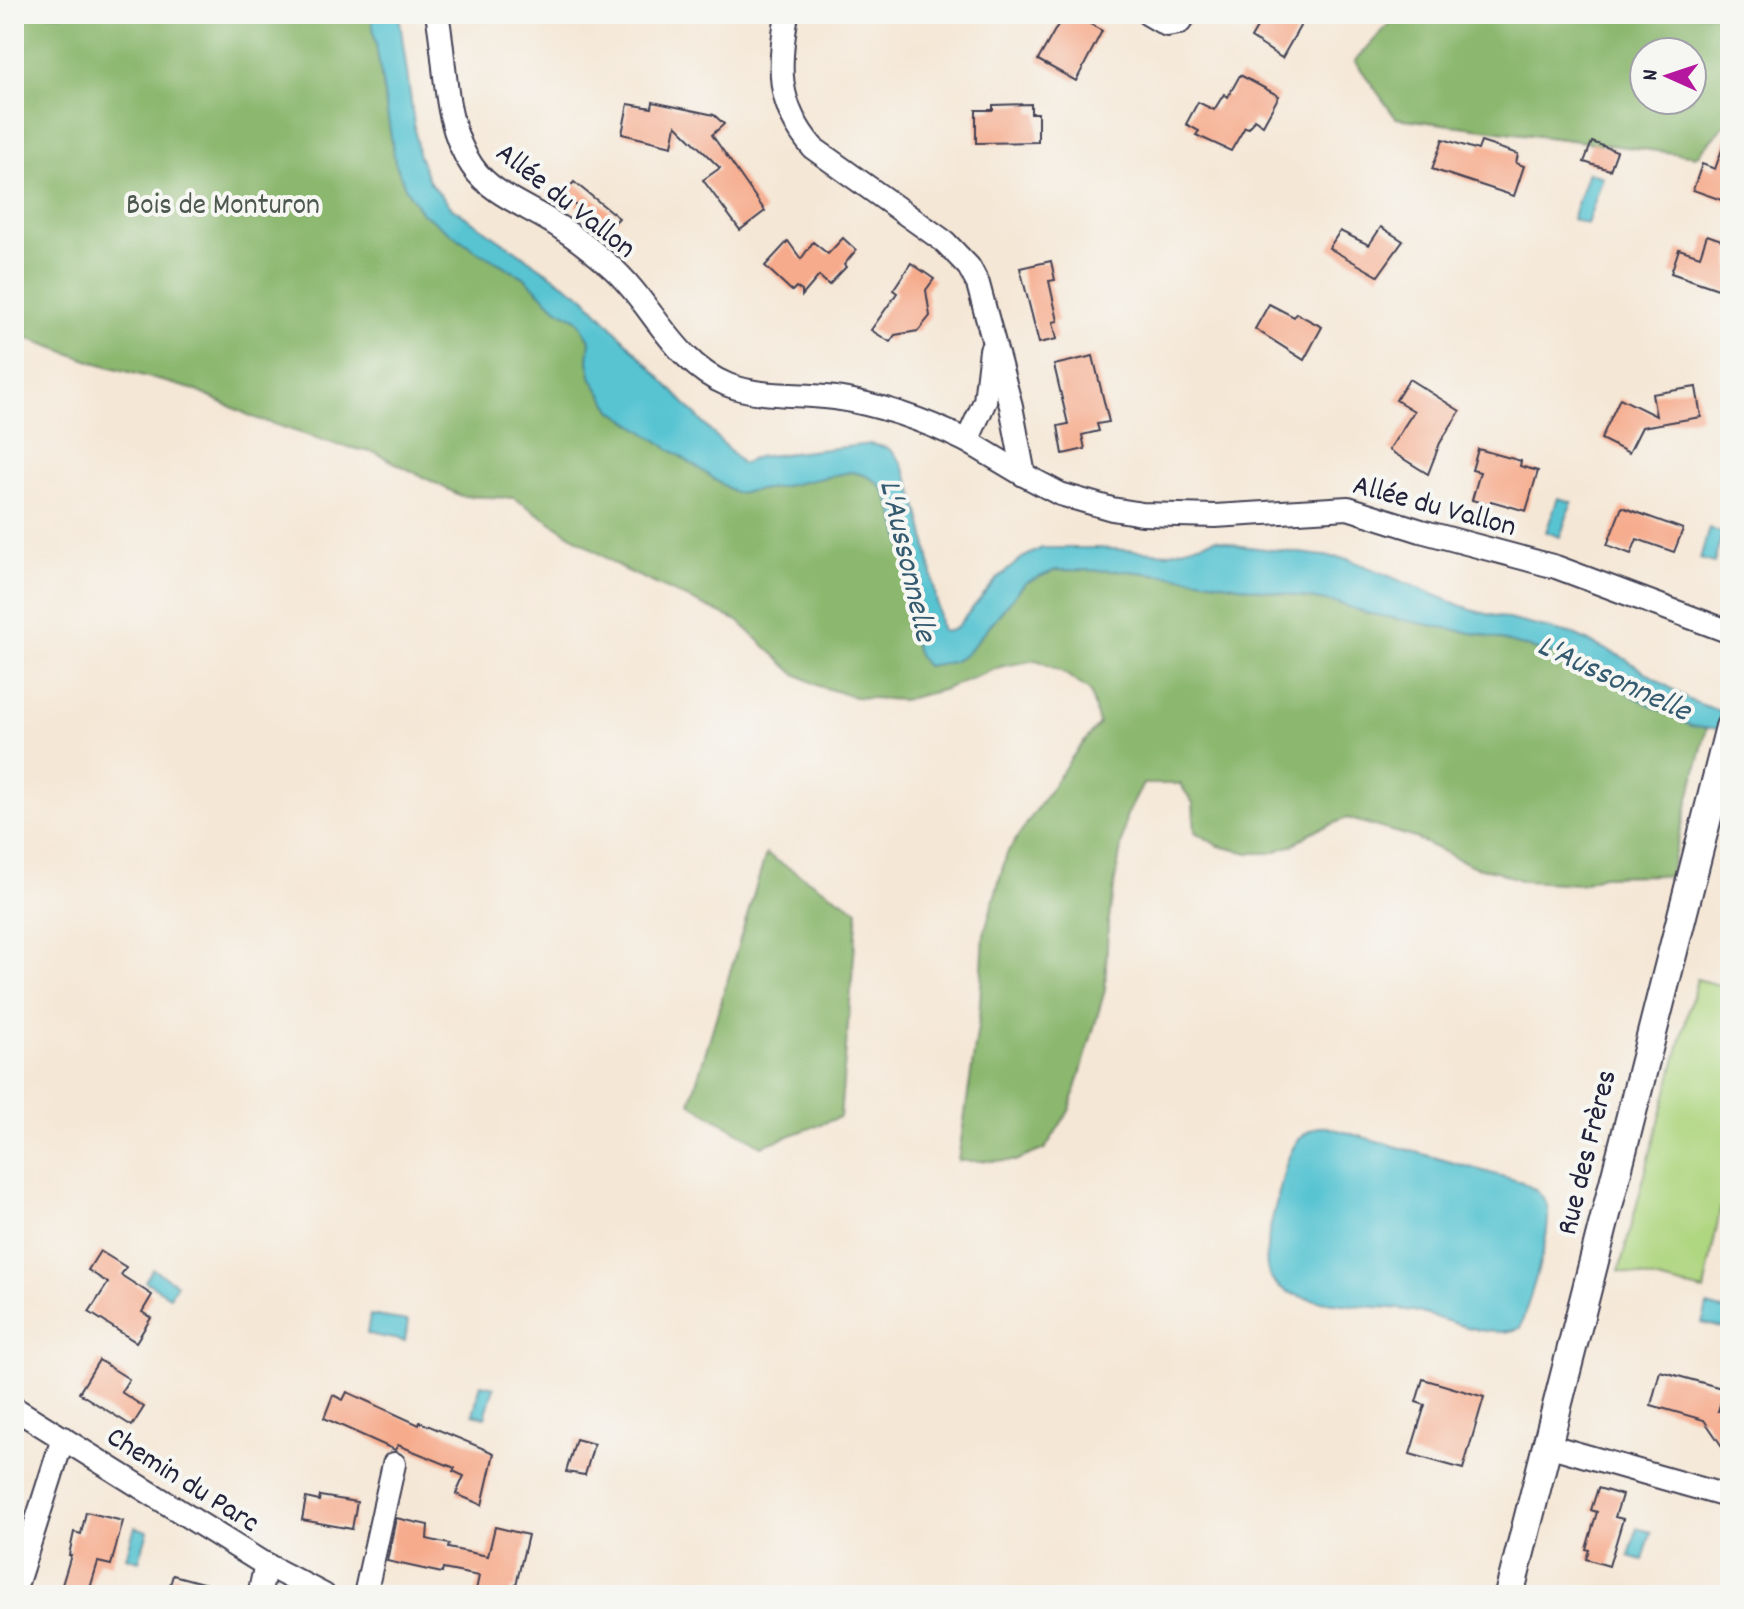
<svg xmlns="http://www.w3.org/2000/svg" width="1744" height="1609" viewBox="0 0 1744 1609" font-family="Dekko,sans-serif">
	<rect width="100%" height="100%" fill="#f6f6f2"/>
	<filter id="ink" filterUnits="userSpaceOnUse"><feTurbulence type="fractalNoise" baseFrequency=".0125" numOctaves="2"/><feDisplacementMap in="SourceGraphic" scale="16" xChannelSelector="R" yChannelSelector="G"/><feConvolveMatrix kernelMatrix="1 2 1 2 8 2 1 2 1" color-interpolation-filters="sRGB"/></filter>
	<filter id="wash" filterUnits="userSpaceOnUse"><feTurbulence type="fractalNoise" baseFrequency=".006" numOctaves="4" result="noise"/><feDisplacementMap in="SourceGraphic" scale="32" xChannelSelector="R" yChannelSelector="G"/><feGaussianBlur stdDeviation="1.8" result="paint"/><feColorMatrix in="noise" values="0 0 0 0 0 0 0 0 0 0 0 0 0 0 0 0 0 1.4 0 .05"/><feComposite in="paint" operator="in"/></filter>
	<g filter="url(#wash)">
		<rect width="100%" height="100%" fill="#f5e7d6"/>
		<path fill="#afd680" stroke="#687c5e" stroke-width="2" d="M 1697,979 L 1730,988 L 1730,1160 L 1704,1291 L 1619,1271 Z"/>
		<g fill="#8bb76e" stroke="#566c54" stroke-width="2" fill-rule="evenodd">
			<path d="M 14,14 L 377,14 L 414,183 L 575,309 L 752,476 L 886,455 L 931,655 L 1039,553 L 1290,573 L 1563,645 L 1709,720 L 1669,877 L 1655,875 L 1602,876 L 1580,884 L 1523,881 L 1496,871 L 1475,867 L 1415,838 L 1347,818 L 1312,832 L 1293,845 L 1270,853 L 1249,853 L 1219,846 L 1195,832 L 1193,803 L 1180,784 L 1143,784 L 1126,817 L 1108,924 L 1105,990 L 1070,1109 L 1045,1149 L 1015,1161 L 958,1161 L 979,1020 L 984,934 L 1007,853 L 1072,757 L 1099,724 L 1090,691 L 1061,671 L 1037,660 L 1003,666 L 942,690 L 902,700 L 855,697 L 819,686 L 794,673 L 738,621 L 623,569 L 514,498 L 461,496 L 376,453 L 338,445 L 255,418 L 195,390 L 93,362 L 14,333 Z"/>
			<path d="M 1398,14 L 1730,14 L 1730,119 L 1697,156 L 1396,118 L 1355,61 ZM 1644,52 L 1692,52 L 1692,100 L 1644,100 Z"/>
			<path d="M 766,854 L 858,910 L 840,1117 L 762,1146 L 690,1103 Z"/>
		</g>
		<g fill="#59c4d2" stroke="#3e7386" stroke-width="2">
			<path d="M 371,14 L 399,14 L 418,153 L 429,181 L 451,207 L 584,297 L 742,464 L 757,457 L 871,444 C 876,446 884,446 889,449 C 920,471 934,590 941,629 L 945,632 L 955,629 L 996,580 L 1022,558 L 1042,548 L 1097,548 L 1168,553 L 1216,539 L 1241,546 L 1348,559 L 1471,610 L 1574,635 L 1622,657 L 1689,700 L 1730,715 L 1730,730 L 1691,726 L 1633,696 L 1582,662 L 1482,635 L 1366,613 L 1337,603 L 1199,579 L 1128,571 L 1056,570 L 1025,583 L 967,653 L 953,662 L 926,666 C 907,647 916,621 913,596 C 910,575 896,511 886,494 C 879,480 865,474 851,472 L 775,488 L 735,493 L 613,411 L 592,379 L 588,361 L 590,340 L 577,319 L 557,309 L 524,277 L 475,250 L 422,213 L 405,187 L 395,162 Z"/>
			<path d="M 1588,172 L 1603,177 L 1587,224 L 1572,219 Z"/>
			<path d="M 1558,498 L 1572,502 L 1560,537 L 1546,532 Z"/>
			<path d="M 1709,528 L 1722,533 L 1714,563 L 1700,559 Z"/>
			<path d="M 1319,1127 L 1327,1127 L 1522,1182 C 1532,1188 1541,1192 1546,1203 C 1556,1225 1528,1303 1520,1328 C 1488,1341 1446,1318 1413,1311 C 1379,1304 1296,1309 1272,1280 C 1257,1262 1276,1206 1281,1185 C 1286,1161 1293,1134 1319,1127 Z"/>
			<path d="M 153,1269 L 177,1284 L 170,1296 L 145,1281 Z"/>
			<path d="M 1707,1306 L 1730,1312 L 1730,1330 L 1702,1323 Z"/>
			<path d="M 370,1315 L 408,1321 L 405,1341 L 367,1334 Z"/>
			<path d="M 481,1384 L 494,1387 L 485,1417 L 473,1414 Z"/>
			<path d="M 135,1527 L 148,1531 L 139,1561 L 126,1557 Z"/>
			<path d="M 1637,1528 L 1651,1532 L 1643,1560 L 1629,1556 Z"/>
		</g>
		<g id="blocks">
			<g fill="#f6ab8c">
				<path d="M 1064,14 L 1073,14 L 1102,31 L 1076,81 L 1038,60 Z"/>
				<path d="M 1265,14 L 1307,14 L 1282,58 L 1251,38 Z"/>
				<path d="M 1240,75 L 1279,96 L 1263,125 L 1254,119 L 1249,128 L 1245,127 L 1231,151 L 1196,135 L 1199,131 L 1186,124 L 1198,102 L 1214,110 L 1224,94 L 1228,97 Z"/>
				<path d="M 653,102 L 714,115 L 724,124 L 712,135 L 765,211 L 740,230 L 703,180 L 720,168 L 676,125 L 672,146 L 622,134 L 628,104 L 652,108 Z"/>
				<path d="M 1031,104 L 1031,113 L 1038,113 L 1038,142 L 976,143 L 976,110 L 993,110 L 993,105 Z"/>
				<path d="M 1728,133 L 1730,134 L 1730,203 L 1693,190 L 1702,164 L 1715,169 Z"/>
				<path d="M 1443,139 L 1478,150 L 1481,142 L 1518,154 L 1516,163 L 1524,166 L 1514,196 L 1432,169 Z"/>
				<path d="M 1592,142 L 1617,151 L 1610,170 L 1584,162 Z"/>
				<path d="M 574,182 L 619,218 L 607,230 L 563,195 Z"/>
				<path d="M 1381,227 L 1403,241 L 1378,276 L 1329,248 L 1340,231 L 1369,245 Z"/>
				<path d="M 1707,235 L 1730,243 L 1730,293 L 1671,273 L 1679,249 L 1700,256 Z"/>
				<path d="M 843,238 L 856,250 L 844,265 L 846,267 L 829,285 L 819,276 L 802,296 L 802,291 L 796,287 L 792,291 L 765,266 L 788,241 L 801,259 L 813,242 L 828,254 Z"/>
				<path d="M 1051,261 L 1055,280 L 1049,281 L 1058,321 L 1053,322 L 1057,339 L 1039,343 L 1020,268 Z"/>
				<path d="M 911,263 L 934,279 L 926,290 L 930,316 L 918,331 L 895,335 L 890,342 L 871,330 L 897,293 L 893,290 Z"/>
				<path d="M 1269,304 L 1294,317 L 1296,313 L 1322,327 L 1304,360 L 1255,329 Z"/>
				<path d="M 1093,356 L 1109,422 L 1097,424 L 1099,431 L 1082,435 L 1085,449 L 1063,454 L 1058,426 L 1068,424 L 1054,365 Z"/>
				<path d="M 1409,379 L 1460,411 L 1440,443 L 1428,474 L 1389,450 L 1414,411 L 1396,400 Z"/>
				<path d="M 1696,387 L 1701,417 L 1642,427 L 1629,453 L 1601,439 L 1620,398 L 1656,416 L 1652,394 Z"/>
				<path d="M 1478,449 L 1521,461 L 1520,466 L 1538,471 L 1526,511 L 1491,501 L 1490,505 L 1472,500 L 1480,472 L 1472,470 Z"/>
				<path d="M 1622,507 L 1683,529 L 1674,552 L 1637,539 L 1631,554 L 1607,545 Z"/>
				<path d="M 100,1251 L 126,1267 L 121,1275 L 152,1295 L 142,1312 L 151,1318 L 136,1342 L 89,1312 L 108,1283 L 88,1270 Z"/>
				<path d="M 99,1360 L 129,1379 L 121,1392 L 144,1407 L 132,1426 L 79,1393 Z"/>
				<path d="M 1660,1371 L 1725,1389 L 1718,1411 L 1730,1409 L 1730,1458 L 1704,1420 L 1651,1405 Z"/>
				<path d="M 1423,1379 L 1484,1397 L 1463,1469 L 1410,1454 L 1425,1405 L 1416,1402 Z"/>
				<path d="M 347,1392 L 419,1425 L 420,1422 L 494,1453 L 482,1505 L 456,1494 L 464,1476 L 453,1471 L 455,1468 L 398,1445 L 395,1450 L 324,1418 L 333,1395 L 343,1400 Z"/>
				<path d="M 576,1439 L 594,1444 L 585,1475 L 566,1472 Z"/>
				<path d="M 1598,1488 L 1622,1495 L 1615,1517 L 1623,1519 L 1609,1566 L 1586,1559 L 1589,1550 L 1586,1549 L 1597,1512 L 1591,1510 Z"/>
				<path d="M 320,1496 L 357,1502 L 352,1529 L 302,1520 L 306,1498 L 319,1501 Z"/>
				<path d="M 86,1512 L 123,1521 L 111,1565 L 98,1562 L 88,1595 L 59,1595 L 71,1555 L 69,1555 L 74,1532 L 81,1534 Z"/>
				<path d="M 396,1518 L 428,1525 L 427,1539 L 449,1544 L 448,1548 L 488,1556 L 495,1527 L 528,1535 L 515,1589 L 512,1588 L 510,1595 L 475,1595 L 479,1576 L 443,1569 L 442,1573 L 387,1561 Z"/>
				<path d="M 173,1575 L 225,1589 L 224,1595 L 167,1595 Z"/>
			</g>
		</g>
	</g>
	<g filter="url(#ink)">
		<use href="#blocks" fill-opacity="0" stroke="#424052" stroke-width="2"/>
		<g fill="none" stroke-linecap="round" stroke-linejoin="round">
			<g stroke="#424052" stroke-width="26">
				<g id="minor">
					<path d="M 437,14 C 447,64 442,123 472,166 C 492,196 533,208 561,228 C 578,239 594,252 609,265 C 652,302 673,363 728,385 C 762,398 799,393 835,398 C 883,405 924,420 967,441 L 985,401 L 991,350"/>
					<path d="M 787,14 C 778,66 776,105 813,148 L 945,242 L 969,267 L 978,284 L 1011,406 L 1024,475 L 1060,494 L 1112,509 L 1142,514 L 1215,516 L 1348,508 L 1421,531 L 1556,567 L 1730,632"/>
					<path d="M 1148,14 L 1167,25 L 1179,23 L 1186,14"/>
					<path d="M 967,441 L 1024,475"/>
					<path d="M 14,1408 L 261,1562 L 324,1595"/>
					<path d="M 1547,1445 L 1730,1497"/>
					<path d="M 14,1592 L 63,1438"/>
					<path d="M 259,1595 L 266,1564"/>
					<path d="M 365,1595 L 394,1464"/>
				</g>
			</g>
			<g stroke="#424052" stroke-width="32">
				<path id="major" d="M 1509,1595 L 1730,727"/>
			</g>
			<use href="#minor" stroke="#fff" stroke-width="22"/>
			<use href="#major" stroke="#fff" stroke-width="28"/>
		</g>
	</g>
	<g text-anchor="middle" stroke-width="8" stroke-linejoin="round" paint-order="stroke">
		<g font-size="30" fill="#22223b" stroke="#f6f6f2">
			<text transform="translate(567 199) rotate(38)" y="10">Allée du Vallon</text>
			<text transform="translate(1435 504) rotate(15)" y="10">Allée du Vallon</text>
			<text transform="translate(1585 1152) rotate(-76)" y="10">Rue des Frères</text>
			<text transform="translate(184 1478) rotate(32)" y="10">Chemin du Parc</text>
		</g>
		<g font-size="30" fill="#4c5850" stroke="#f6f6f2">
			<text x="223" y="213">Bois de Monturon</text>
		</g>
		<g font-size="32" font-style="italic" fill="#355b70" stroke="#f6f6f2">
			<text transform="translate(910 560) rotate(77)" y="11">L'Aussonnelle</text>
			<text transform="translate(1615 676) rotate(25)" y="11">L'Aussonnelle</text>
		</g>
	</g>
	<rect width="1744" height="1609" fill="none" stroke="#f6f6f2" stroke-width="48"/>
	<g transform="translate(1668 76) rotate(273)"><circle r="38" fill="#f6f6f2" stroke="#a1a1a9" stroke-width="2"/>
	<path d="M0-6L14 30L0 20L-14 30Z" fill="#b5179e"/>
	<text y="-12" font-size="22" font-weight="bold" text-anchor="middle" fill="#22223b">N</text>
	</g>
</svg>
